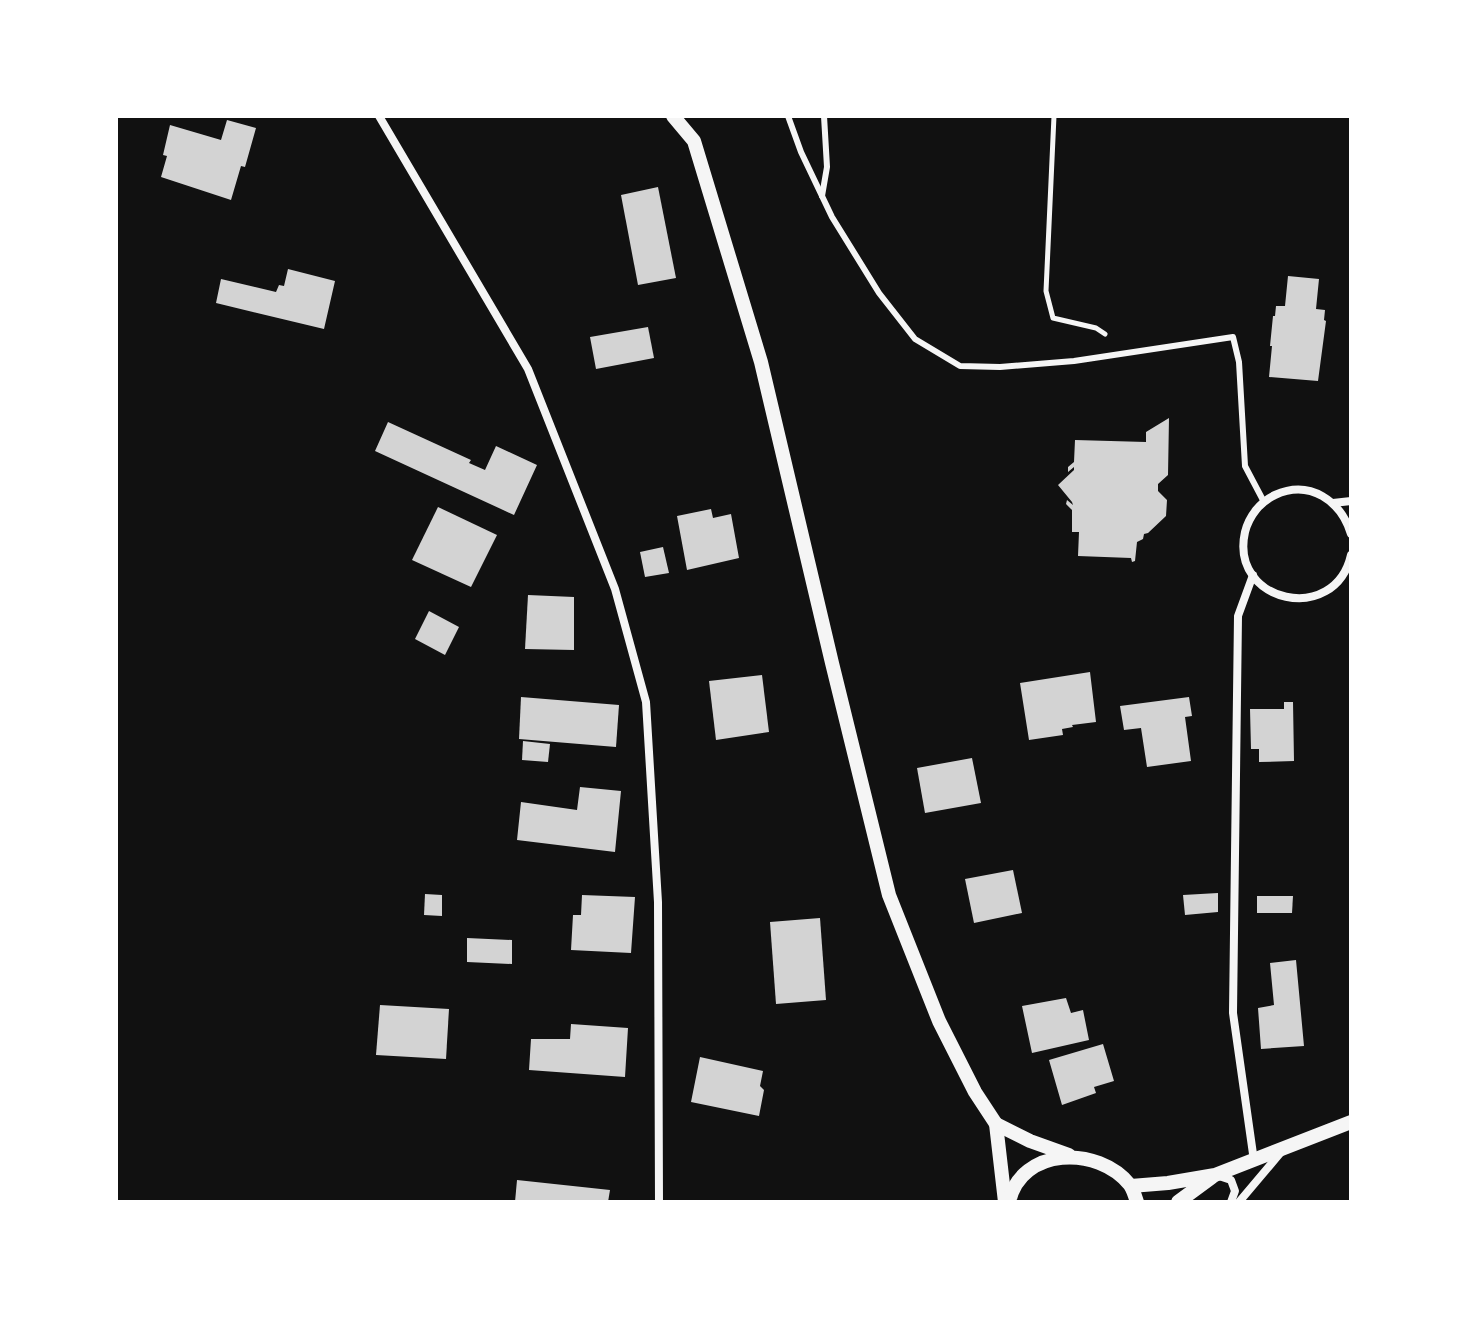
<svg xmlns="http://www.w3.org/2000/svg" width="1467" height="1318" viewBox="0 0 1467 1318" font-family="Signika,sans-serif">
	<rect width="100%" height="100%" fill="#111"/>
	<g fill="#d3d3d3">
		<path d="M 227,120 L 256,128 L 245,167 L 241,166 L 231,200 L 161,177 L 167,156 L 163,155 L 170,125 L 221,140 Z"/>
		<path d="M 658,187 L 676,278 L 638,285 L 621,195 Z"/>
		<path d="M 288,269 L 335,281 L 324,329 L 216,303 L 221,279 L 276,292 L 279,285 L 284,286 Z"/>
		<path d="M 1288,276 L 1319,279 L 1316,309 L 1325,310 L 1324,320 L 1326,321 L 1318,381 L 1269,377 L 1272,346 L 1270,346 L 1273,316 L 1275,316 L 1276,306 L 1285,306 Z"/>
		<path d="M 648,327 L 654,358 L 596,369 L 590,337 Z"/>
		<path d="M 1169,418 L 1168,475 L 1158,484 L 1158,491 L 1167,500 L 1166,516 L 1148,533 L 1144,534 L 1143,539 L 1137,542 L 1135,561 L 1132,562 L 1131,558 L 1078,556 L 1079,532 L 1072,532 L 1072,510 L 1066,504 L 1067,500 L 1073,505 L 1072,502 L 1058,485 L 1074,470 L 1074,467 L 1068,472 L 1068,467 L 1074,462 L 1075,440 L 1146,442 L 1146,432 Z"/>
		<path d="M 388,422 L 471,460 L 469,463 L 485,470 L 496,446 L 537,465 L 514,515 L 375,451 Z"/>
		<path d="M 438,507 L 497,535 L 471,587 L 412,560 Z"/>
		<path d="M 711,509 L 713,518 L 731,514 L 739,558 L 687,570 L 677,516 Z"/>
		<path d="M 663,547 L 669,573 L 645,577 L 640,552 Z"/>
		<path d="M 528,595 L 574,597 L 574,650 L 525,649 Z"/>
		<path d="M 429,611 L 459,627 L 445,655 L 415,639 Z"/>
		<path d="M 1090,672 L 1096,722 L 1072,725 L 1073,727 L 1062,729 L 1063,735 L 1029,740 L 1020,683 Z"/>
		<path d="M 762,675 L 769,732 L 716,740 L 709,681 Z"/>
		<path d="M 521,697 L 619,705 L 616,747 L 519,739 Z"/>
		<path d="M 1189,697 L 1192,716 L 1185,717 L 1191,761 L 1147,767 L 1141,728 L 1124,730 L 1120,706 Z"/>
		<path d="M 1284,702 L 1293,702 L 1294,761 L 1259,762 L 1259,749 L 1251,749 L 1250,709 L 1284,709 Z"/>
		<path d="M 523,741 L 550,744 L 548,762 L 522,760 Z"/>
		<path d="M 972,758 L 981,803 L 925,813 L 917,768 Z"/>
		<path d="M 580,787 L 621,791 L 615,852 L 517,840 L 521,802 L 577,810 Z"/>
		<path d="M 1013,870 L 1022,913 L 974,923 L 965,879 Z"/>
		<path d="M 1218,893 L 1218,912 L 1185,915 L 1183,895 Z"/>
		<path d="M 425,894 L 442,895 L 442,916 L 424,915 Z"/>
		<path d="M 582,895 L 635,897 L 631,953 L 571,950 L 573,915 L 581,915 Z"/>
		<path d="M 1257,896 L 1293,896 L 1292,913 L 1257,913 Z"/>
		<path d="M 820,918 L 826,1000 L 776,1004 L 770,922 Z"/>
		<path d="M 467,938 L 512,940 L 512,964 L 467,962 Z"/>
		<path d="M 1296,960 L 1304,1046 L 1261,1049 L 1258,1008 L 1274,1005 L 1270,963 Z"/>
		<path d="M 1066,998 L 1071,1013 L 1083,1010 L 1089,1040 L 1032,1053 L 1022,1006 Z"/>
		<path d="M 380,1005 L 449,1009 L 446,1059 L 376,1055 Z"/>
		<path d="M 571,1024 L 628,1028 L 625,1077 L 529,1070 L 531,1039 L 570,1039 Z"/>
		<path d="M 1103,1044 L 1114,1081 L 1094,1087 L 1096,1093 L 1062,1105 L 1049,1060 Z"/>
		<path d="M 700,1057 L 763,1071 L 760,1086 L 764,1090 L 759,1116 L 691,1102 Z"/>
		<path d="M 517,1180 L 610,1190 L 608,1202 L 515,1202 Z"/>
	</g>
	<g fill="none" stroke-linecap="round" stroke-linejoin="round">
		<path stroke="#f5f5f5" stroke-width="5" d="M 1054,116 L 1046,291 L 1053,318 L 1096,328 L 1105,334"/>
		<g stroke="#f5f5f5" stroke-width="6">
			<path d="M 788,116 L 801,152 L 832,217 L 879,293 L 915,339 L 960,366 L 1000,367 L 1074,361 L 1233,337 L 1239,362 L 1245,466 L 1264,502"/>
			<path d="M 822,196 L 827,167 L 824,116"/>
		</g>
		<g stroke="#f5f5f5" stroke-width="8">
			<path d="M 379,116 L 528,369 L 615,589 L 646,702 L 658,902 L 659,1202"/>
			<path d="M 1333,503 L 1351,501"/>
			<path d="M 1351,534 C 1341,501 1310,479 1275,495 C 1260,502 1249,516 1245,532 C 1229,603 1335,626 1351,555"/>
			<path d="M 1253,575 L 1238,616 L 1233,1013 L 1254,1161"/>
			<path d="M 1216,1175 L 1231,1180 L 1235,1191 L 1231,1202"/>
			<path d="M 1239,1202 L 1282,1151"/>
		</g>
		<g stroke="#f5f5f5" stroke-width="14">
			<path d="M 673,116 L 694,141 L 761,362 L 832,663 L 889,895 L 939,1021 L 975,1092 L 996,1124 L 1005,1202"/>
			<path d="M 996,1124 L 1030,1141 L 1069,1155"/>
			<path d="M 1131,1186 L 1168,1183 L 1215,1175 L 1351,1122"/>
			<path d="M 1009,1202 C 1021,1147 1098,1145 1130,1185 C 1133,1189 1135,1196 1137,1202"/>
			<path d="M 1178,1202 L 1212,1177"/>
		</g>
	</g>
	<rect width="1467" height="1318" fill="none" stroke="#ffffff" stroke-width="236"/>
</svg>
